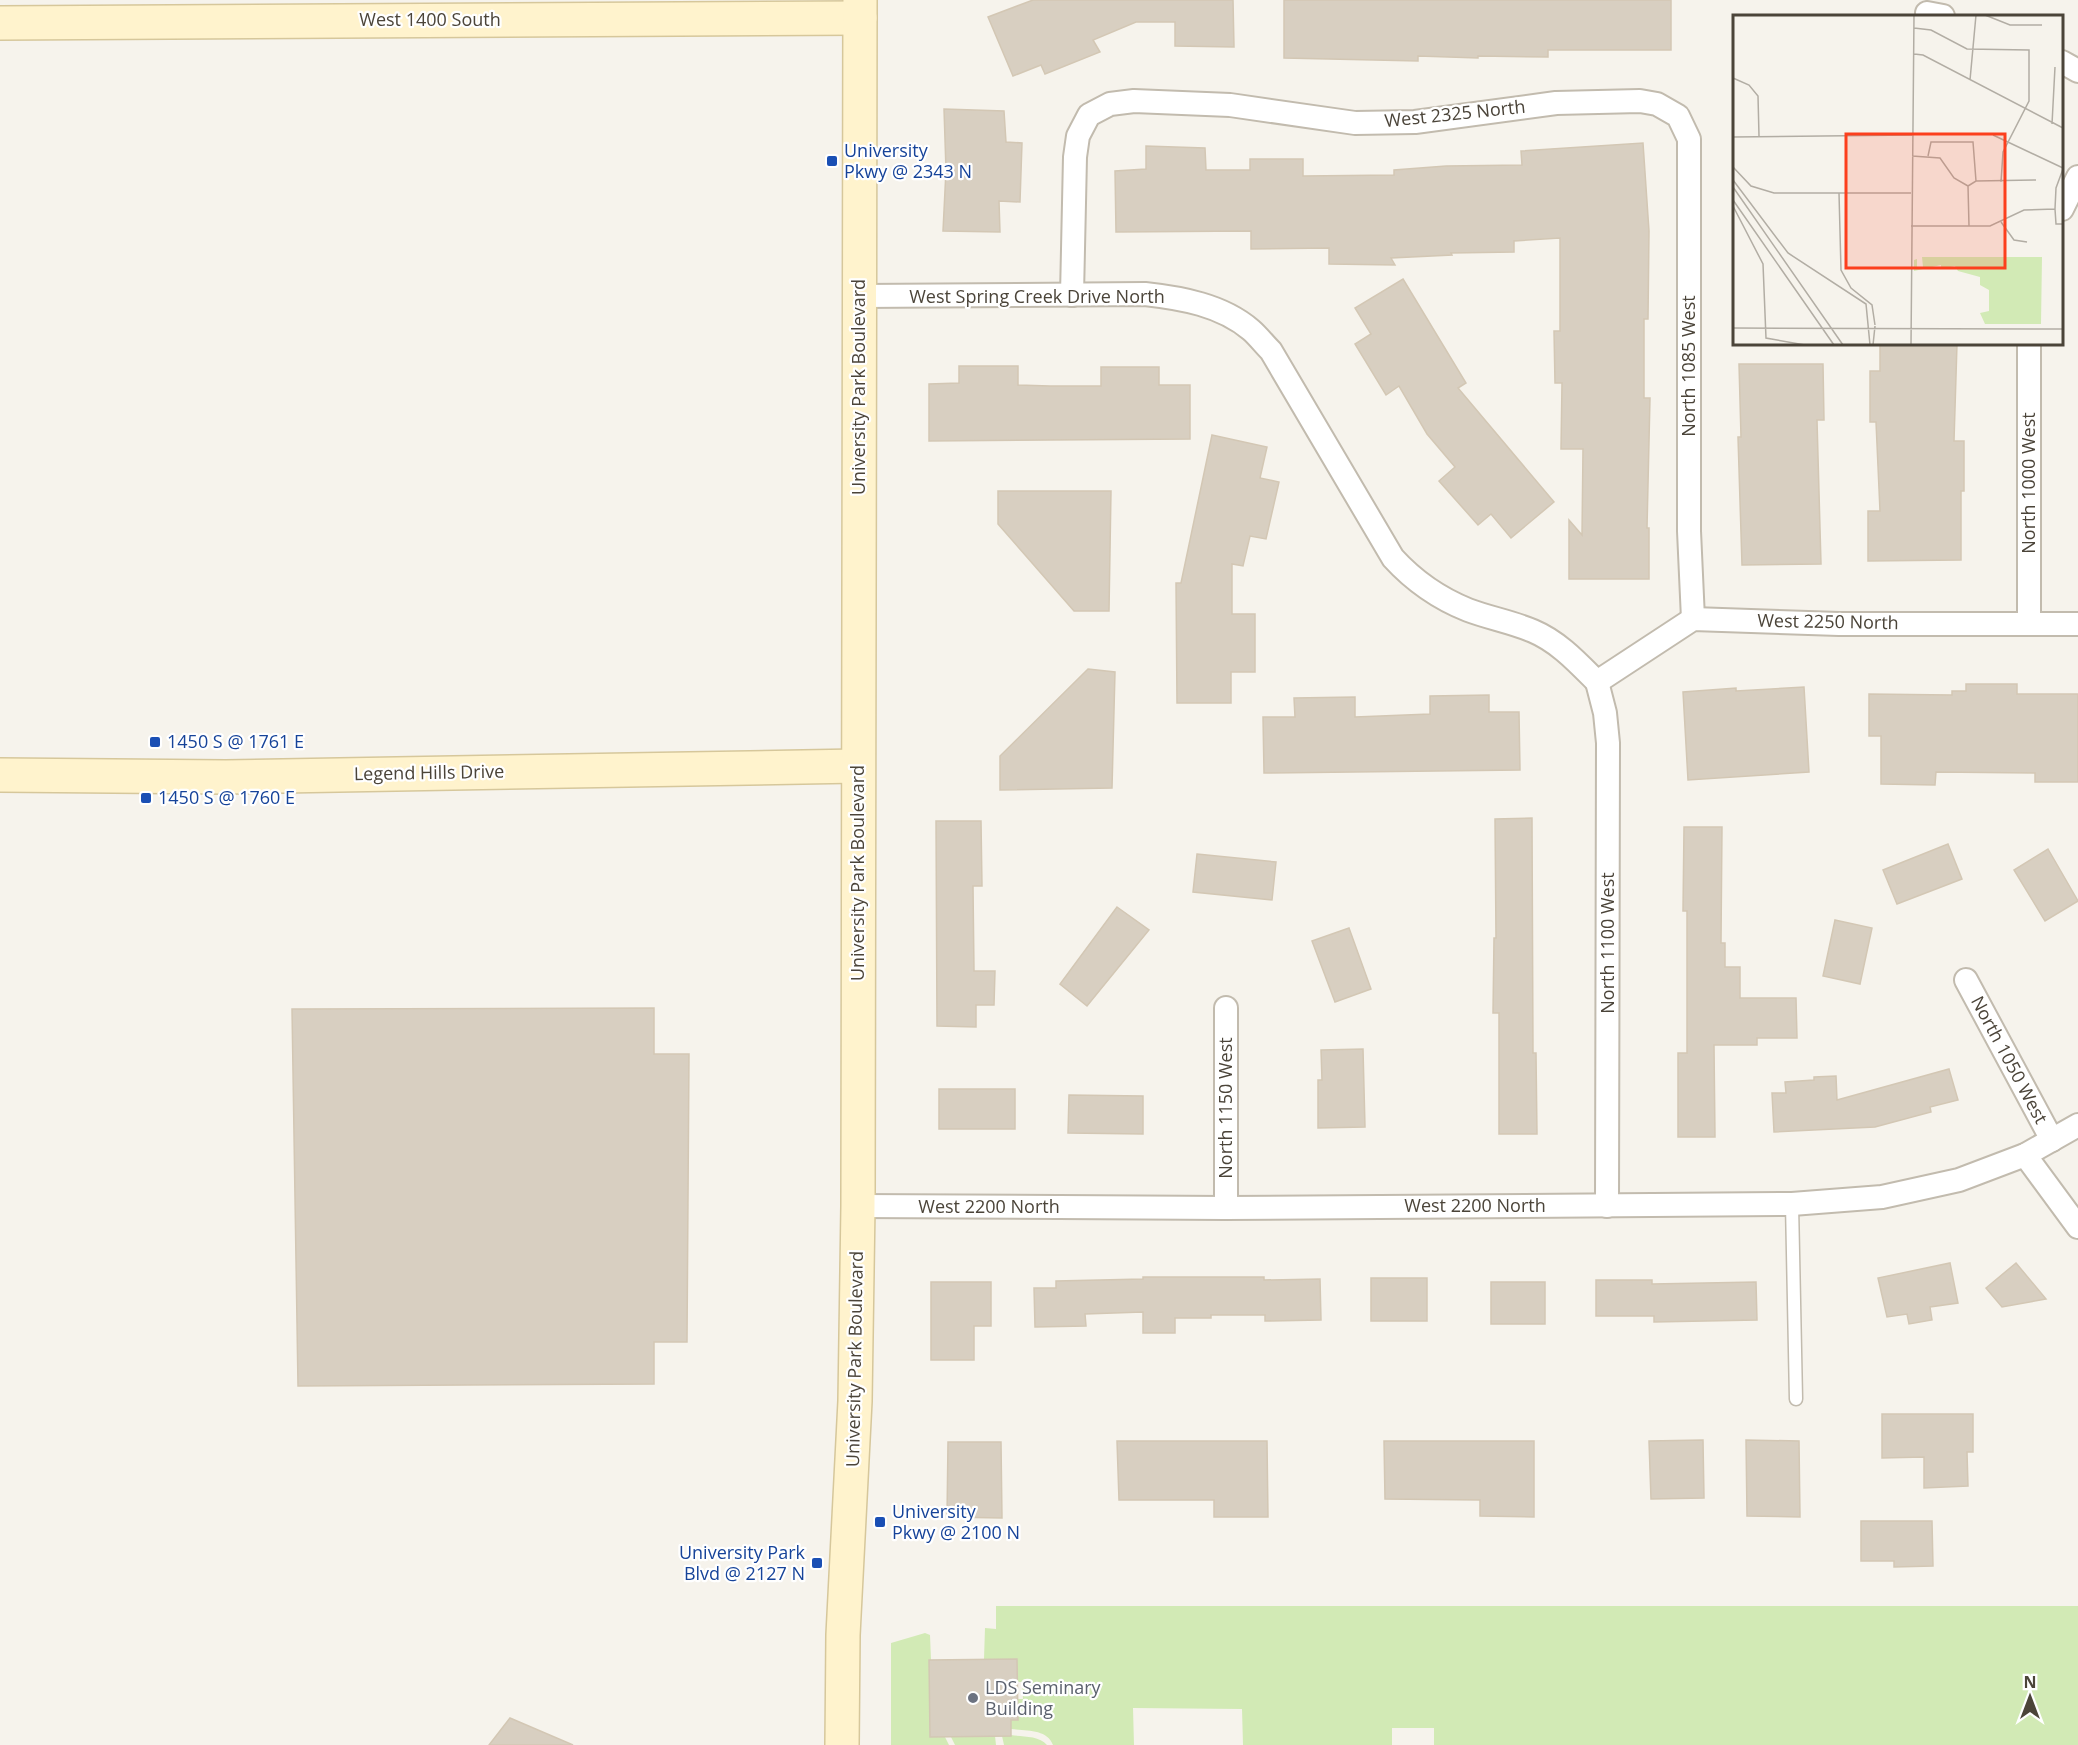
<svg xmlns="http://www.w3.org/2000/svg" width="2078" height="1745" viewBox="0 0 2078 1745" font-family="'Open Sans',sans-serif">
	<rect width="100%" height="100%" fill="#f6f3ec"/>
	<g fill="#d2eab5">
		<path d="M 996,1606 L 2078,1606 L 2078,1745 L 1434,1745 L 1434,1728 L 1392,1728 L 1392,1745 L 1243,1745 L 1242,1709 L 1133,1708 L 1134,1745 L 1053,1745 C 1047,1729 1027,1731 1011,1729 L 1011,1720 L 1018,1720 L 1017,1699 L 1023,1699 L 1022,1682 L 1017,1682 L 1017,1659 L 984,1659 L 985,1628 L 996,1629 Z"/>
		<path d="M 925,1633 L 930,1635 L 931,1660 L 929,1661 L 930,1736 L 945,1737 L 949,1745 L 891,1745 L 891,1643 Z"/>
		<path d="M 1011,1735 C 1022,1737 1039,1735 1047,1745 L 1004,1745 L 1002,1736 Z"/>
		<path d="M 995,1736 L 996,1745 L 955,1745 L 951,1737 Z"/>
	</g>
	<g fill="#d8cfc1" stroke="#d3c7b4" stroke-width="1.5">
		<path d="M 1033,0 L 1233,0 L 1234,47 L 1175,46 L 1175,22 L 1136,22 L 1093,40 L 1100,52 L 1045,74 L 1041,65 L 1013,76 L 988,17 Z"/>
		<path d="M 1284,0 L 1671,0 L 1671,50 L 1548,50 L 1548,57 L 1478,56 L 1478,58 L 1418,56 L 1418,61 L 1284,58 Z"/>
		<path d="M 944,109 L 1004,111 L 1006,142 L 1022,143 L 1020,202 L 999,201 L 1000,232 L 943,231 L 946,170 Z"/>
		<path d="M 1643,143 L 1649,231 L 1648,319 L 1644,319 L 1644,398 L 1650,398 L 1647,528 L 1649,528 L 1649,579 L 1569,579 L 1569,520 L 1582,535 L 1583,449 L 1561,449 L 1562,383 L 1555,383 L 1554,331 L 1560,331 L 1560,238 L 1514,241 L 1514,252 L 1451,253 L 1452,255 L 1391,258 L 1395,265 L 1329,264 L 1329,248 L 1251,249 L 1251,231 L 1116,232 L 1115,171 L 1146,169 L 1146,146 L 1205,148 L 1206,170 L 1250,170 L 1250,159 L 1303,159 L 1303,176 L 1394,175 L 1394,170 L 1446,166 L 1522,165 L 1521,151 Z"/>
		<path d="M 1403,279 L 1466,383 L 1458,388 L 1554,502 L 1511,538 L 1491,514 L 1478,525 L 1439,481 L 1455,467 L 1427,434 L 1399,386 L 1386,395 L 1355,344 L 1371,334 L 1355,308 Z"/>
		<path d="M 1880,344 L 1957,344 L 1954,441 L 1964,441 L 1964,491 L 1961,491 L 1961,560 L 1868,561 L 1868,511 L 1880,511 L 1876,422 L 1870,422 L 1870,371 L 1880,371 Z"/>
		<path d="M 1739,364 L 1823,364 L 1824,420 L 1817,420 L 1821,564 L 1742,565 L 1738,437 L 1741,437 Z"/>
		<path d="M 959,366 L 1018,366 L 1018,385 L 1050,386 L 1101,386 L 1101,367 L 1159,367 L 1159,385 L 1190,385 L 1190,439 L 929,441 L 929,384 L 959,383 Z"/>
		<path d="M 1212,435 L 1267,447 L 1260,478 L 1279,482 L 1266,539 L 1250,536 L 1243,566 L 1232,564 L 1232,614 L 1255,614 L 1255,672 L 1231,672 L 1231,703 L 1177,703 L 1176,583 L 1181,583 Z"/>
		<path d="M 998,491 L 1111,491 L 1109,611 L 1074,611 L 998,524 Z"/>
		<path d="M 1088,669 L 1115,672 L 1112,788 L 1000,790 L 1000,756 Z"/>
		<path d="M 1966,684 L 2017,684 L 2017,694 L 2078,694 L 2078,782 L 2035,782 L 2035,773 L 1936,772 L 1935,785 L 1881,784 L 1881,736 L 1869,736 L 1869,694 L 1952,695 L 1952,691 L 1966,691 Z"/>
		<path d="M 1804,687 L 1809,772 L 1688,780 L 1683,692 L 1736,688 L 1736,691 Z"/>
		<path d="M 1489,695 L 1489,712 L 1519,712 L 1520,770 L 1264,773 L 1263,717 L 1295,717 L 1294,698 L 1355,697 L 1355,717 L 1430,714 L 1430,696 Z"/>
		<path d="M 1532,818 L 1533,1053 L 1536,1053 L 1537,1134 L 1499,1134 L 1499,1013 L 1493,1013 L 1494,938 L 1496,938 L 1495,819 Z"/>
		<path d="M 936,821 L 981,821 L 982,886 L 973,886 L 974,971 L 995,971 L 994,1005 L 976,1005 L 976,1027 L 937,1026 Z"/>
		<path d="M 1684,827 L 1722,827 L 1721,943 L 1725,943 L 1725,967 L 1740,967 L 1740,998 L 1796,998 L 1797,1038 L 1757,1038 L 1757,1045 L 1714,1045 L 1715,1137 L 1678,1137 L 1678,1053 L 1687,1053 L 1687,911 L 1683,911 Z"/>
		<path d="M 1948,844 L 1962,879 L 1897,904 L 1883,870 Z"/>
		<path d="M 2048,849 L 2078,901 L 2045,921 L 2014,870 Z"/>
		<path d="M 1197,854 L 1276,862 L 1272,900 L 1193,892 Z"/>
		<path d="M 1117,907 L 1149,930 L 1087,1006 L 1060,984 Z"/>
		<path d="M 1835,920 L 1872,928 L 1860,984 L 1823,976 Z"/>
		<path d="M 1349,928 L 1371,989 L 1335,1002 L 1312,941 Z"/>
		<path d="M 654,1008 L 654,1054 L 689,1054 L 687,1342 L 654,1342 L 654,1384 L 298,1386 L 292,1009 Z"/>
		<path d="M 1363,1049 L 1365,1127 L 1318,1128 L 1318,1080 L 1322,1080 L 1321,1050 Z"/>
		<path d="M 1949,1069 L 1958,1100 L 1930,1107 L 1931,1112 L 1875,1127 L 1774,1132 L 1772,1093 L 1786,1093 L 1785,1082 L 1814,1080 L 1814,1077 L 1836,1076 L 1837,1100 Z"/>
		<rect x="939" y="1089" width="76" height="40"/>
		<path d="M 1069,1095 L 1143,1096 L 1143,1134 L 1068,1133 Z"/>
		<path d="M 1950,1263 L 1958,1303 L 1930,1307 L 1932,1320 L 1909,1324 L 1907,1314 L 1887,1317 L 1878,1278 Z"/>
		<path d="M 2016,1263 L 2046,1299 L 2002,1307 L 1986,1288 Z"/>
		<path d="M 1143,1277 L 1264,1277 L 1264,1280 L 1320,1279 L 1321,1320 L 1265,1321 L 1265,1315 L 1211,1315 L 1211,1318 L 1175,1318 L 1175,1333 L 1143,1333 L 1143,1312 L 1085,1314 L 1086,1326 L 1035,1327 L 1034,1288 L 1056,1288 L 1056,1281 L 1143,1279 Z"/>
		<rect x="1371" y="1278" width="56" height="43"/>
		<path d="M 1596,1280 L 1652,1280 L 1652,1284 L 1756,1282 L 1757,1320 L 1654,1322 L 1654,1316 L 1596,1316 Z"/>
		<path d="M 931,1282 L 991,1282 L 991,1326 L 974,1326 L 974,1360 L 931,1360 Z"/>
		<rect x="1491" y="1282" width="54" height="42"/>
		<path d="M 1882,1414 L 1973,1414 L 1973,1452 L 1967,1452 L 1968,1486 L 1924,1488 L 1924,1457 L 1882,1458 Z"/>
		<path d="M 1703,1440 L 1704,1498 L 1651,1499 L 1649,1441 Z"/>
		<path d="M 1746,1440 L 1799,1441 L 1800,1517 L 1747,1516 Z"/>
		<path d="M 1117,1441 L 1267,1441 L 1268,1517 L 1214,1517 L 1214,1500 L 1119,1500 Z"/>
		<path d="M 1384,1441 L 1534,1441 L 1534,1517 L 1480,1516 L 1480,1500 L 1385,1499 Z"/>
		<path d="M 948,1442 L 1001,1442 L 1002,1518 L 947,1517 Z"/>
		<path d="M 1861,1521 L 1932,1521 L 1933,1566 L 1894,1567 L 1894,1561 L 1861,1561 Z"/>
		<path d="M 1017,1659 L 1018,1720 L 1011,1720 L 1011,1736 L 930,1737 L 929,1660 Z"/>
		<path d="M 510,1718 L 573,1745 L 489,1745 Z"/>
	</g>
	<g fill="none" stroke-linecap="round" stroke-linejoin="round">
		<g stroke="#c2bbae" stroke-width="15">
			<path id="lane" d="M 1792,1204 L 1796,1399"/>
		</g>
		<g stroke="#c2bbae" stroke-width="26">
			<g id="street">
				<path d="M 1927,13 L 1943,16"/>
				<path d="M 2062,62 L 2078,71"/>
				<path d="M 2062,209 L 2078,177"/>
				<path d="M 1072,295 L 1075,157 L 1078,136 L 1089,115 L 1110,104 L 1134,101 L 1230,105 L 1355,123 L 1415,122 L 1556,103 L 1640,101 L 1657,104 L 1678,116 L 1689,139 L 1689,531 L 1693,619"/>
				<path d="M 860,296 L 1145,294 C 1181,298 1222,305 1251,330 C 1258,336 1264,344 1271,351 L 1393,558 C 1414,581 1438,598 1468,610 C 1489,618 1512,622 1533,631 C 1559,642 1578,663 1597,682"/>
				<path d="M 2029,344 L 2029,623"/>
				<path d="M 1597,682 L 1605,713 L 1608,743 L 1607,1206"/>
				<path d="M 1597,682 L 1693,619 L 1839,624 L 2078,624"/>
				<path d="M 1966,980 L 2052,1140"/>
				<path d="M 2025,1155 L 2078,1227"/>
				<path d="M 858,1206 L 1226,1208 L 1792,1204 L 1882,1197 L 1959,1180 L 2025,1155 L 2078,1125"/>
				<path d="M 1226,1208 L 1226,1008"/>
			</g>
		</g>
		<g stroke="#d6c79b" stroke-width="36">
			<g id="secondary">
				<path d="M 0,23 L 860,18"/>
				<path d="M 0,775 L 226,777 L 858,766"/>
				<path d="M 842,1745 L 843,1635 L 855,1401 L 858,1206 L 860,0"/>
			</g>
		</g>
		<use href="#lane" stroke="#fff" stroke-width="12"/>
		<use href="#street" stroke="#fff" stroke-width="22"/>
		<use href="#secondary" stroke="#fff3cd" stroke-width="33"/>
	</g>
	<g fill="#1a4fb4" stroke="#fff" stroke-width="2">
		<rect x="826" y="155" width="12" height="12" rx="3"/>
		<rect x="149" y="736" width="12" height="12" rx="3"/>
		<rect x="140" y="792" width="12" height="12" rx="3"/>
		<rect x="874" y="1516" width="12" height="12" rx="3"/>
		<rect x="811" y="1557" width="12" height="12" rx="3"/>
	</g>
	<circle fill="#6b7280" stroke="#fff" stroke-width="2" cx="973" cy="1698" r="6"/>
	<g text-anchor="middle" stroke-width="4.5" stroke-linejoin="round" paint-order="stroke">
		<g font-size="18" fill="#4b4439" stroke="#fff">
			<text x="430" y="26">West 1400 South</text>
			<text transform="translate(1455 114) rotate(-6)" y="6">West 2325 North</text>
			<text x="1037" y="303">West Spring Creek Drive North</text>
			<text transform="translate(1689 366) rotate(-90)" y="6">North 1085 West</text>
			<text transform="translate(859 387) rotate(-90)" y="6">University Park Boulevard</text>
			<text transform="translate(2029 483) rotate(-90)" y="6">North 1000 West</text>
			<text transform="translate(1828 622) rotate(1)" y="6">West 2250 North</text>
			<text transform="translate(429 773) rotate(-1)" y="6">Legend Hills Drive</text>
			<text transform="translate(858 873) rotate(-90)" y="6">University Park Boulevard</text>
			<text transform="translate(1608 943) rotate(-90)" y="6">North 1100 West</text>
			<text transform="translate(2009 1060) rotate(62)" y="6">North 1050 West</text>
			<text transform="translate(1226 1108) rotate(-90)" y="6">North 1150 West</text>
			<text x="1475" y="1212">West 2200 North</text>
			<text x="989" y="1213">West 2200 North</text>
			<text transform="translate(855 1359) rotate(-89)" y="6">University Park Boulevard</text>
		</g>
		<g font-size="18" fill="#164399" stroke="#fff" text-anchor="start">
			<text x="844" y="157">University<tspan x="844" dy="21">Pkwy @ 2343 N</tspan></text>
			<text x="167" y="748">1450 S @ 1761 E</text>
			<text x="158" y="804">1450 S @ 1760 E</text>
			<text x="892" y="1518">University<tspan x="892" dy="21">Pkwy @ 2100 N</tspan></text>
			<text x="805" y="1559" text-anchor="end">University Park<tspan x="805" dy="21">Blvd @ 2127 N</tspan></text>
		</g>
		<g font-size="18" fill="#5b616d" stroke="#fff" text-anchor="start">
			<text x="985" y="1694">LDS Seminary<tspan x="985" dy="21">Building</tspan></text>
		</g>
	</g>
	<g transform="translate(1733 15)">
		<rect width="330" height="330" fill="#f6f3ec"/>
		<path d="M 189,242 L 309,242 L 308,309 L 252,309 L 247,298 L 256,296 L 256,275 L 247,270 L 247,262 L 225,256 L 222,251 L 208,254 L 208,250 L 181,256 L 181,245 L 184,244 L 184,252 L 190,252 Z" fill="#d2eab5"/>
		<path fill="none" stroke="#b2ada4" stroke-width="1.5" d="M 252,0 L 277,10 L 309,10M 181,13 L 198,15 L 234,34 L 296,35 L 296,86 L 270,137 L 268,167M 181,39 L 190,40 L 330,113M 0,63 L 16,70 L 25,81 L 26,121M 237,65 L 243,0M 319,109 L 322,52M 260,120 L 330,153M 0,122 L 179,120M 179,141 L 207,143 L 221,163 L 235,171M 195,141 L 198,127 L 240,127 L 243,166M 0,152 L 18,171 L 41,178 L 178,178M 330,154 L 323,173 L 322,194 L 323,209 L 330,209M 0,165 L 55,238 L 133,289 L 137,330M 235,171 L 243,166 L 303,165M 235,171 L 236,211M 0,172 L 110,330M 106,178 L 108,255 L 118,273 L 139,290 L 142,310M 0,185 L 101,330M 0,191 L 30,249 L 33,323 L 72,330M 268,207 L 281,225 L 294,227M 178,211 L 257,211 L 291,195 L 322,194M 0,313 L 330,314M 140,330 L 142,311M 178,330 L 181,0"/>
		<path fill="#fc3f1d" fill-opacity="0.15" stroke="#fc3f1d" stroke-width="3" d="M 113,119 L 272,119 L 272,253 L 113,253 Z"/>
		<rect width="330" height="330" fill="none" stroke="#4b4439" stroke-width="3"/>
	</g>
	<g transform="translate(2030 1697)" stroke="#ffffff" stroke-width="4.5" paint-order="stroke">
	<path d="M0-4.5L10 22L0 15L-10 22Z" fill="#4b4439"/>
	<text y="-9" font-size="16" font-weight="bold" text-anchor="middle" fill="#4b4439">N</text>
	</g>
</svg>
